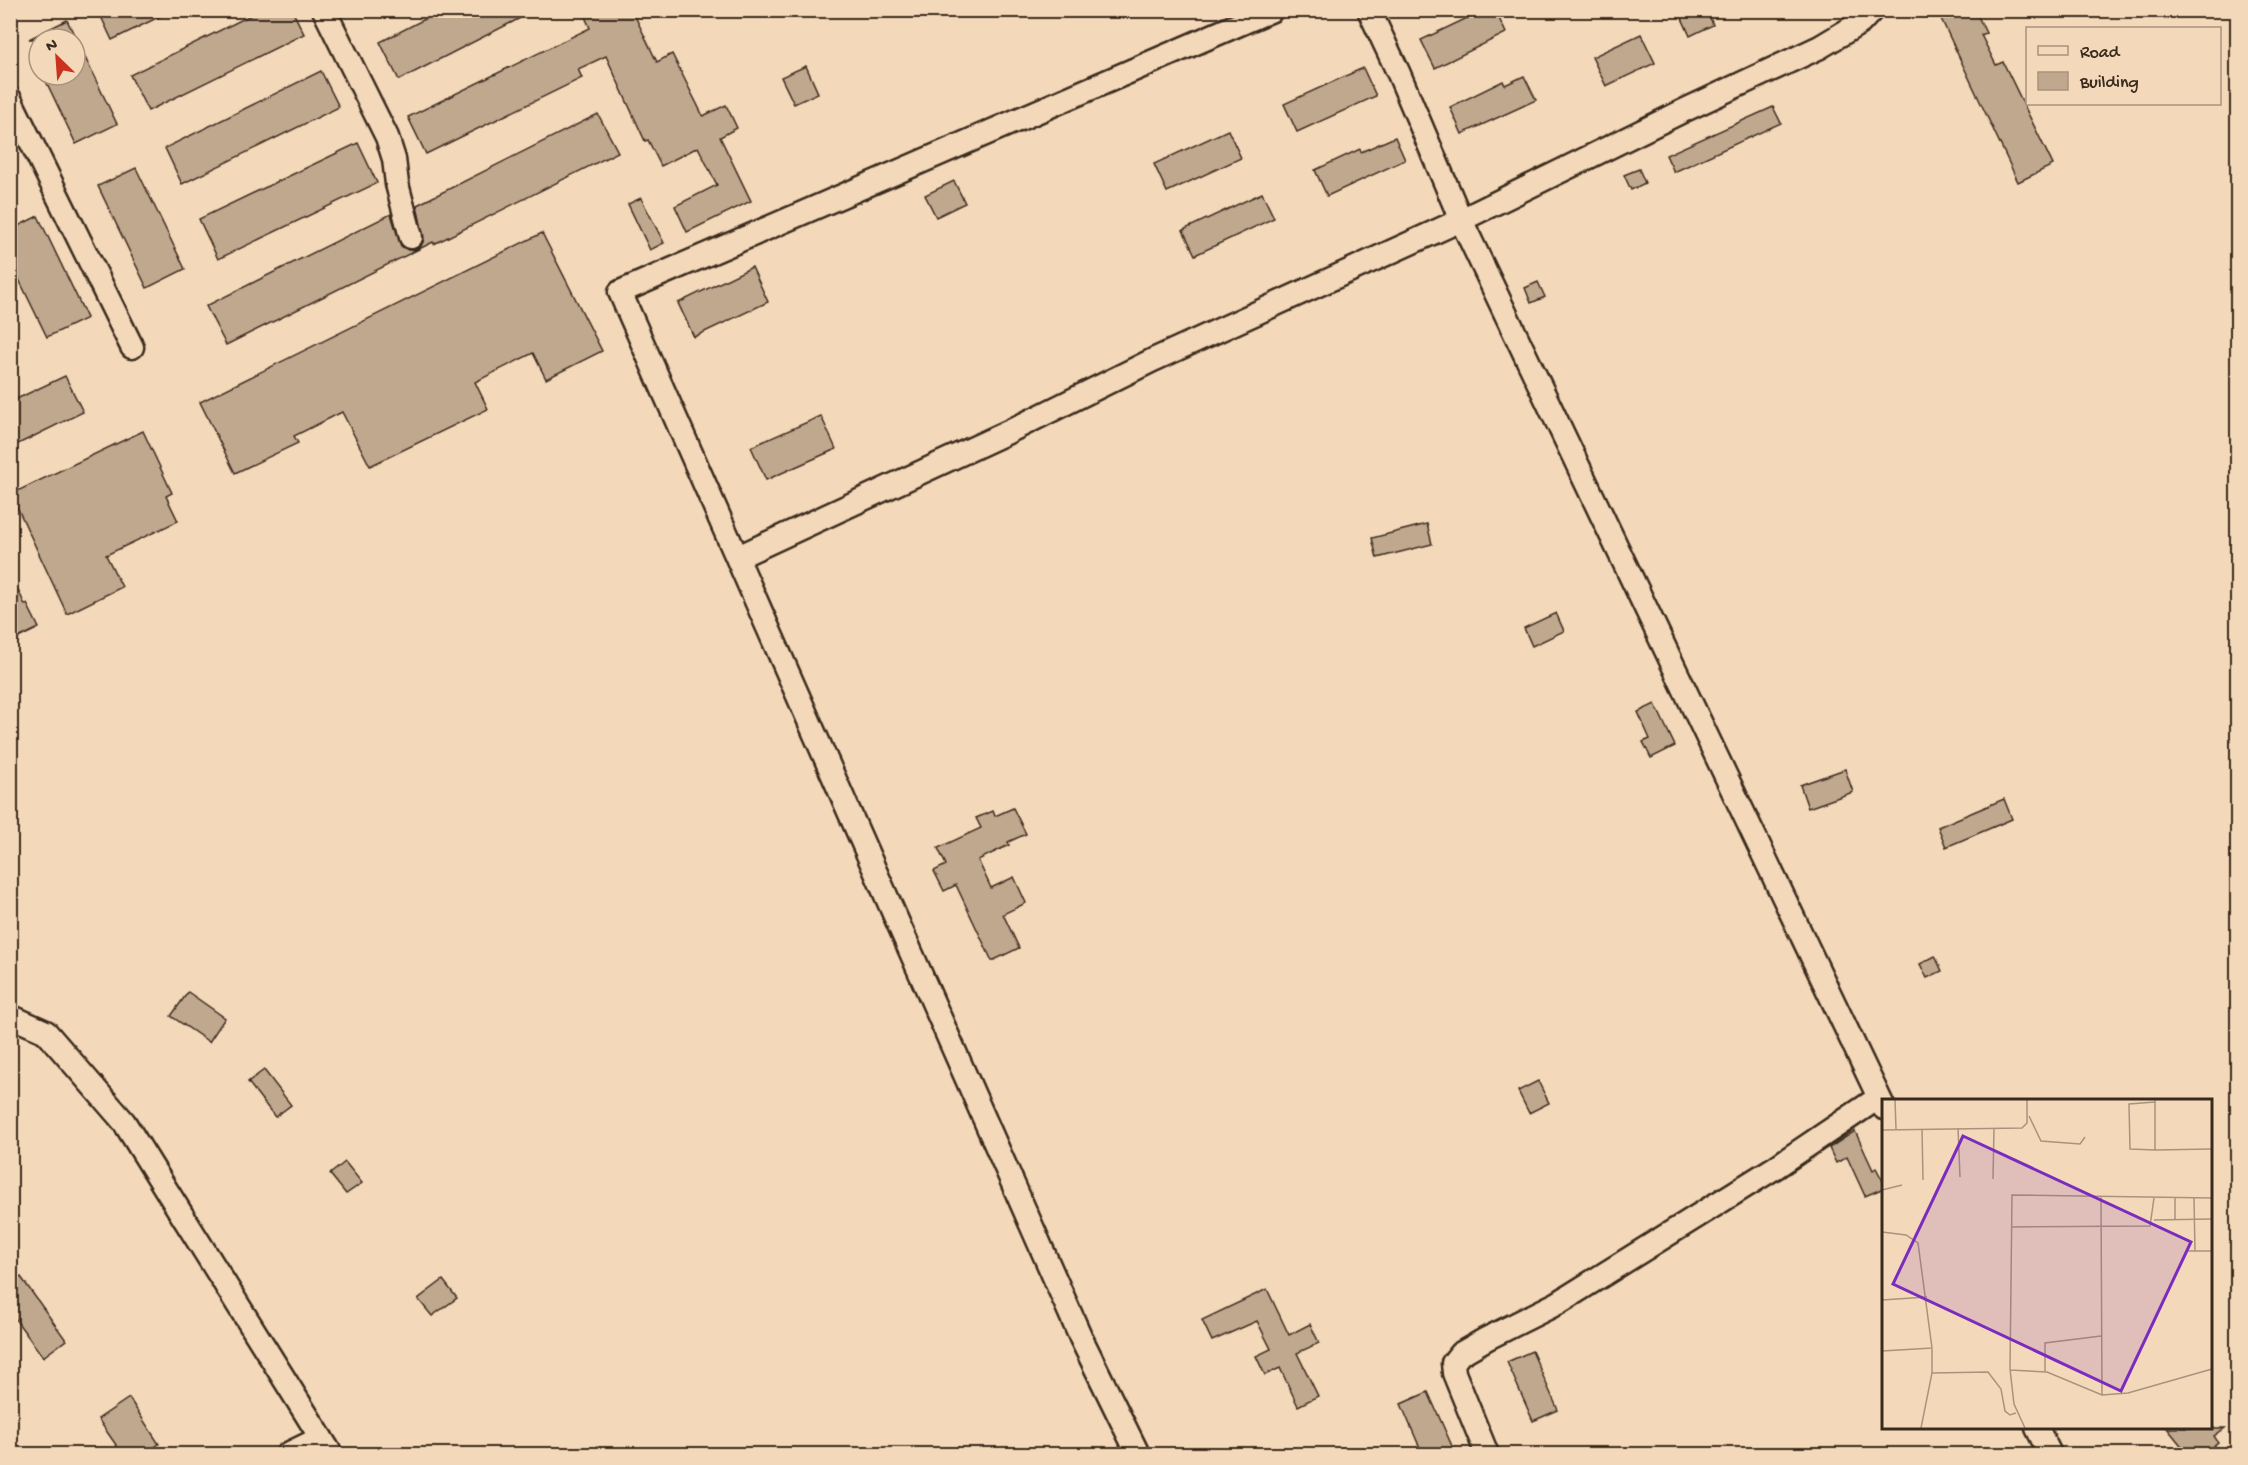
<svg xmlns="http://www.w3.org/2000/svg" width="2248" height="1465" viewBox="0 0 2248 1465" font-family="'Gochi Hand',sans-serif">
	<rect width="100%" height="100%" fill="#f3d9ba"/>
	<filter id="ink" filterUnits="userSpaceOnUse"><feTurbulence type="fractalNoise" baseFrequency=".0167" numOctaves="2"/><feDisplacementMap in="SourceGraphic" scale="12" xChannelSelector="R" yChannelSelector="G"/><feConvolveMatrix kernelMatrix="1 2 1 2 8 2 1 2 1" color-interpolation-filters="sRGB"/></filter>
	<g filter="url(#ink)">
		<g fill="#c0a88f" stroke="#3b2a1e" stroke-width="1.5">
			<path d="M 98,10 L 173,10 L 112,40 Z"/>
			<path d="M 261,10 L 292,10 L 304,34 L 148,111 L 130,75 Z"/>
			<path d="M 442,10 L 536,10 L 399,80 L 380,42 Z"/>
			<path d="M 582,10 L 632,10 L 657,62 L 672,54 L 703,116 L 726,105 L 737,128 L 720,137 L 751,201 L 687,232 L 675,206 L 717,185 L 698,147 L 661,166 L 648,140 L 645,141 L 606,56 L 578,69 L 582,78 L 426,154 L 408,117 L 590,28 Z"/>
			<path d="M 1484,10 L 1495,10 L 1506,33 L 1435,68 L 1421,40 Z"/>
			<path d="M 1697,10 L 1707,10 L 1713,25 L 1690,36 L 1682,18 Z"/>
			<path d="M 1937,10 L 1975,10 L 1986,33 L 1981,35 L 1996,65 L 2003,62 L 2053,165 L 2018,182 Z"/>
			<path d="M 67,20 L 117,124 L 76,144 L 43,75 L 75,75 L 75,39 L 29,39 Z"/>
			<path d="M 1641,34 L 1655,63 L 1606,86 L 1592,57 Z"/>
			<path d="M 806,66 L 818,93 L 794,104 L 781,77 Z"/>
			<path d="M 1363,68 L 1376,96 L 1297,132 L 1284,104 Z"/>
			<path d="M 321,71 L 339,107 L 182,184 L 165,148 Z"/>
			<path d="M 1524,76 L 1536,100 L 1462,134 L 1450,107 L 1503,81 L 1505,85 Z"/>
			<path d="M 1773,107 L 1781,123 L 1674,172 L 1666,155 Z"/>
			<path d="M 598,114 L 618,152 L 434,244 L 433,242 L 226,345 L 206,306 L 391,214 L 401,246 L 408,250 L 415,250 L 421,246 L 424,240 L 417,205 Z"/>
			<path d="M 1228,130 L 1241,158 L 1167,192 L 1154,164 Z"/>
			<path d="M 1395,137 L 1405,160 L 1327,196 L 1315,170 L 1360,149 L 1361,152 Z"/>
			<path d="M 358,143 L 377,183 L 218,259 L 199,219 Z"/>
			<path d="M 136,168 L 185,269 L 147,288 L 98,186 Z"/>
			<path d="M 1639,169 L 1645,183 L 1631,190 L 1624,175 Z"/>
			<path d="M 954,181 L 965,203 L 936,217 L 925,195 Z"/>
			<path d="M 1262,193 L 1274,218 L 1195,255 L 1183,230 Z"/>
			<path d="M 641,198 L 664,243 L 650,250 L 628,204 Z"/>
			<path d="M 38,216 L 87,318 L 47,337 L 10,261 L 10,230 Z"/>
			<path d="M 542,233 L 602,351 L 546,379 L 533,353 L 475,382 L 488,409 L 370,466 L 342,412 L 294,436 L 298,443 L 235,473 L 200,402 Z"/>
			<path d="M 752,267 L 768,302 L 694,337 L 678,303 Z"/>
			<path d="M 1538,282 L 1545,297 L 1531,303 L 1525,288 Z"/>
			<path d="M 65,376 L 83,412 L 10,448 L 10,402 Z"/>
			<path d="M 821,416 L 836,449 L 766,480 L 751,447 Z"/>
			<path d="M 143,431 L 172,493 L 166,496 L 178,521 L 106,555 L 122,587 L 67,614 L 11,494 Z"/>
			<path d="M 1427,524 L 1432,544 L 1377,558 L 1372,538 Z"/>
			<path d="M 10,572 L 25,605 L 27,604 L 39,628 L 10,642 Z"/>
			<path d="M 1556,613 L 1564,631 L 1532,646 L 1524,628 Z"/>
			<path d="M 1655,704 L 1675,746 L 1651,758 L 1643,742 L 1650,739 L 1638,712 Z"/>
			<path d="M 1845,769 L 1853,792 L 1808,808 L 1800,785 Z"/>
			<path d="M 2004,799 L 2012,819 L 1946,847 L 1938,827 Z"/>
			<path d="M 1013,808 L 1026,834 L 1008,842 L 1009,845 L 978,860 L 991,888 L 1014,877 L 1026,903 L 1003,914 L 1019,948 L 992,961 L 956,885 L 944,891 L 934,871 L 946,865 L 938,848 L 981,828 L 976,818 L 993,811 L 995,816 Z"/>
			<path d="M 1935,956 L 1942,971 L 1927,978 L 1920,964 Z"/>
			<path d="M 188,992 L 225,1018 L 209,1042 L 171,1016 Z"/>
			<path d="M 264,1070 L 291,1105 L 275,1117 L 248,1082 Z"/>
			<path d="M 1538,1081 L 1549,1103 L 1529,1113 L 1518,1091 Z"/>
			<path d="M 1855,1131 L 1873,1170 L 1876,1168 L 1884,1183 L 1884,1188 L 1865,1196 L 1847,1157 L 1836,1163 L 1829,1148 Z"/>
			<path d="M 345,1162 L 362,1183 L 346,1194 L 330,1174 Z"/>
			<path d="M 21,1277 L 66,1340 L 43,1357 L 10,1312 L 10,1284 Z"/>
			<path d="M 443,1280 L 457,1298 L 432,1316 L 418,1299 Z"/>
			<path d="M 1267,1289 L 1289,1335 L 1310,1324 L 1319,1343 L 1297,1353 L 1318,1396 L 1298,1406 L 1280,1368 L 1265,1375 L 1256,1356 L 1271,1349 L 1257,1321 L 1212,1341 L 1202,1320 Z"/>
			<path d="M 1532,1351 L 1558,1410 L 1533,1421 L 1507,1362 Z"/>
			<path d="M 1428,1392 L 1456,1455 L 1423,1455 L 1401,1404 Z"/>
			<path d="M 129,1398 L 159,1444 L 143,1455 L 123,1455 L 98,1419 Z"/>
			<path d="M 2167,1428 L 2225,1428 L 2214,1436 L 2218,1442 L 2202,1455 L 2189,1455 Z"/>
		</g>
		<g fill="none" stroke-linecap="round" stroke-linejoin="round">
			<g stroke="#3b2a1e" stroke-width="27">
				<g id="minor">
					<path d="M 324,10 L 387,137 L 394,159 L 397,184 L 411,237"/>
					<path d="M 1369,10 L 1399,74 L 1461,220 L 1884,1108"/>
					<path d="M 10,99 L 132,347"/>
					<path d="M 738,557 L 1008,432 L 1153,360 L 1461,220 L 1685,110 L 1820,47 L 1860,23 L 1872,10"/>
					<path d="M 10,1016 L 46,1032 L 124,1122 L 331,1454"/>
					<path d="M 2037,1428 L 2050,1454"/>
					<path d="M 288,1454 L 321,1438"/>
					<path d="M 1138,1454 L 1081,1338 L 620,292 L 1272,10"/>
					<path d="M 1487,1454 L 1454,1373 L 1453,1363 L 1460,1354 L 1486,1339 L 1558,1303 L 1776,1167 L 1878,1098"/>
				</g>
			</g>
			<use href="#minor" stroke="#f3d9ba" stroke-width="22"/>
		</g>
	</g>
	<g transform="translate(1882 1099)">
		<rect width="330" height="330" fill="#f3d9ba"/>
		<path fill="none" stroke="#a9937c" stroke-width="1.5" d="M 13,1 L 14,30M 273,1 L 273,51 L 330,50M 147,17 L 159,42 L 198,45 L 203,38M 76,29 L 78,78M 40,30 L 41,81M 0,31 L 140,29 L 145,24 L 145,1M 273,51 L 248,50 L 247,5 L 273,3M 111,80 L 112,29M 0,91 L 20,86M 219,98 L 220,296M 312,99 L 313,152M 293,120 L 293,99M 272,121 L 330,120M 129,128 L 268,127 L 272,99M 0,133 L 24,136 L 36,144 L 50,249 L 0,252M 305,152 L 330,152M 0,201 L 45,198M 128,271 L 165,273 L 220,296 L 246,294 L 330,270M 163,272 L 163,244 L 219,237M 50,274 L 106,273 L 119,290 L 123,312 L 128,316 L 134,314M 39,329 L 50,274 L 50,249M 143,329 L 132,305 L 128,270 L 130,96 L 330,99"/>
		<path fill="#7b2cbf" fill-opacity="0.15" stroke="#7b2cbf" stroke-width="3" d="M 81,37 L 309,143 L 239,292 L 11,185 Z"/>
		<rect width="330" height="330" fill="none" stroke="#3b2a1e" stroke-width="3"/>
	</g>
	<rect width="2248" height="1465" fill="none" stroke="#f3d9ba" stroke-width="36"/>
	<rect x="18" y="18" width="2212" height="1429" fill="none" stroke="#3b2a1e" stroke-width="2" filter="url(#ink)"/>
	<rect x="2026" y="27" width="195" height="78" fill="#f3d9ba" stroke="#a9937c" stroke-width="1.5"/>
	<rect x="2038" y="46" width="30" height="9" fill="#f3d9ba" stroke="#a9937c" stroke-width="1.5"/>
	<text x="2080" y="57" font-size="18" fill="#3b2a1e">Road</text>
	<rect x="2038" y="72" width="30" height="18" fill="#c0a88f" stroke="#a9937c" stroke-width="1.5"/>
	<text x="2080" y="87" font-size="18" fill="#3b2a1e">Building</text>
	<g transform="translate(57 57) rotate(335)"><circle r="28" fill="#f3d9ba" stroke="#a9937c" stroke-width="1.5"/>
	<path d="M0-4.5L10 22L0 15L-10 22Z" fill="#c8321e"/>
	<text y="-9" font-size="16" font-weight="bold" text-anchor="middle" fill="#3b2a1e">N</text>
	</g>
</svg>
